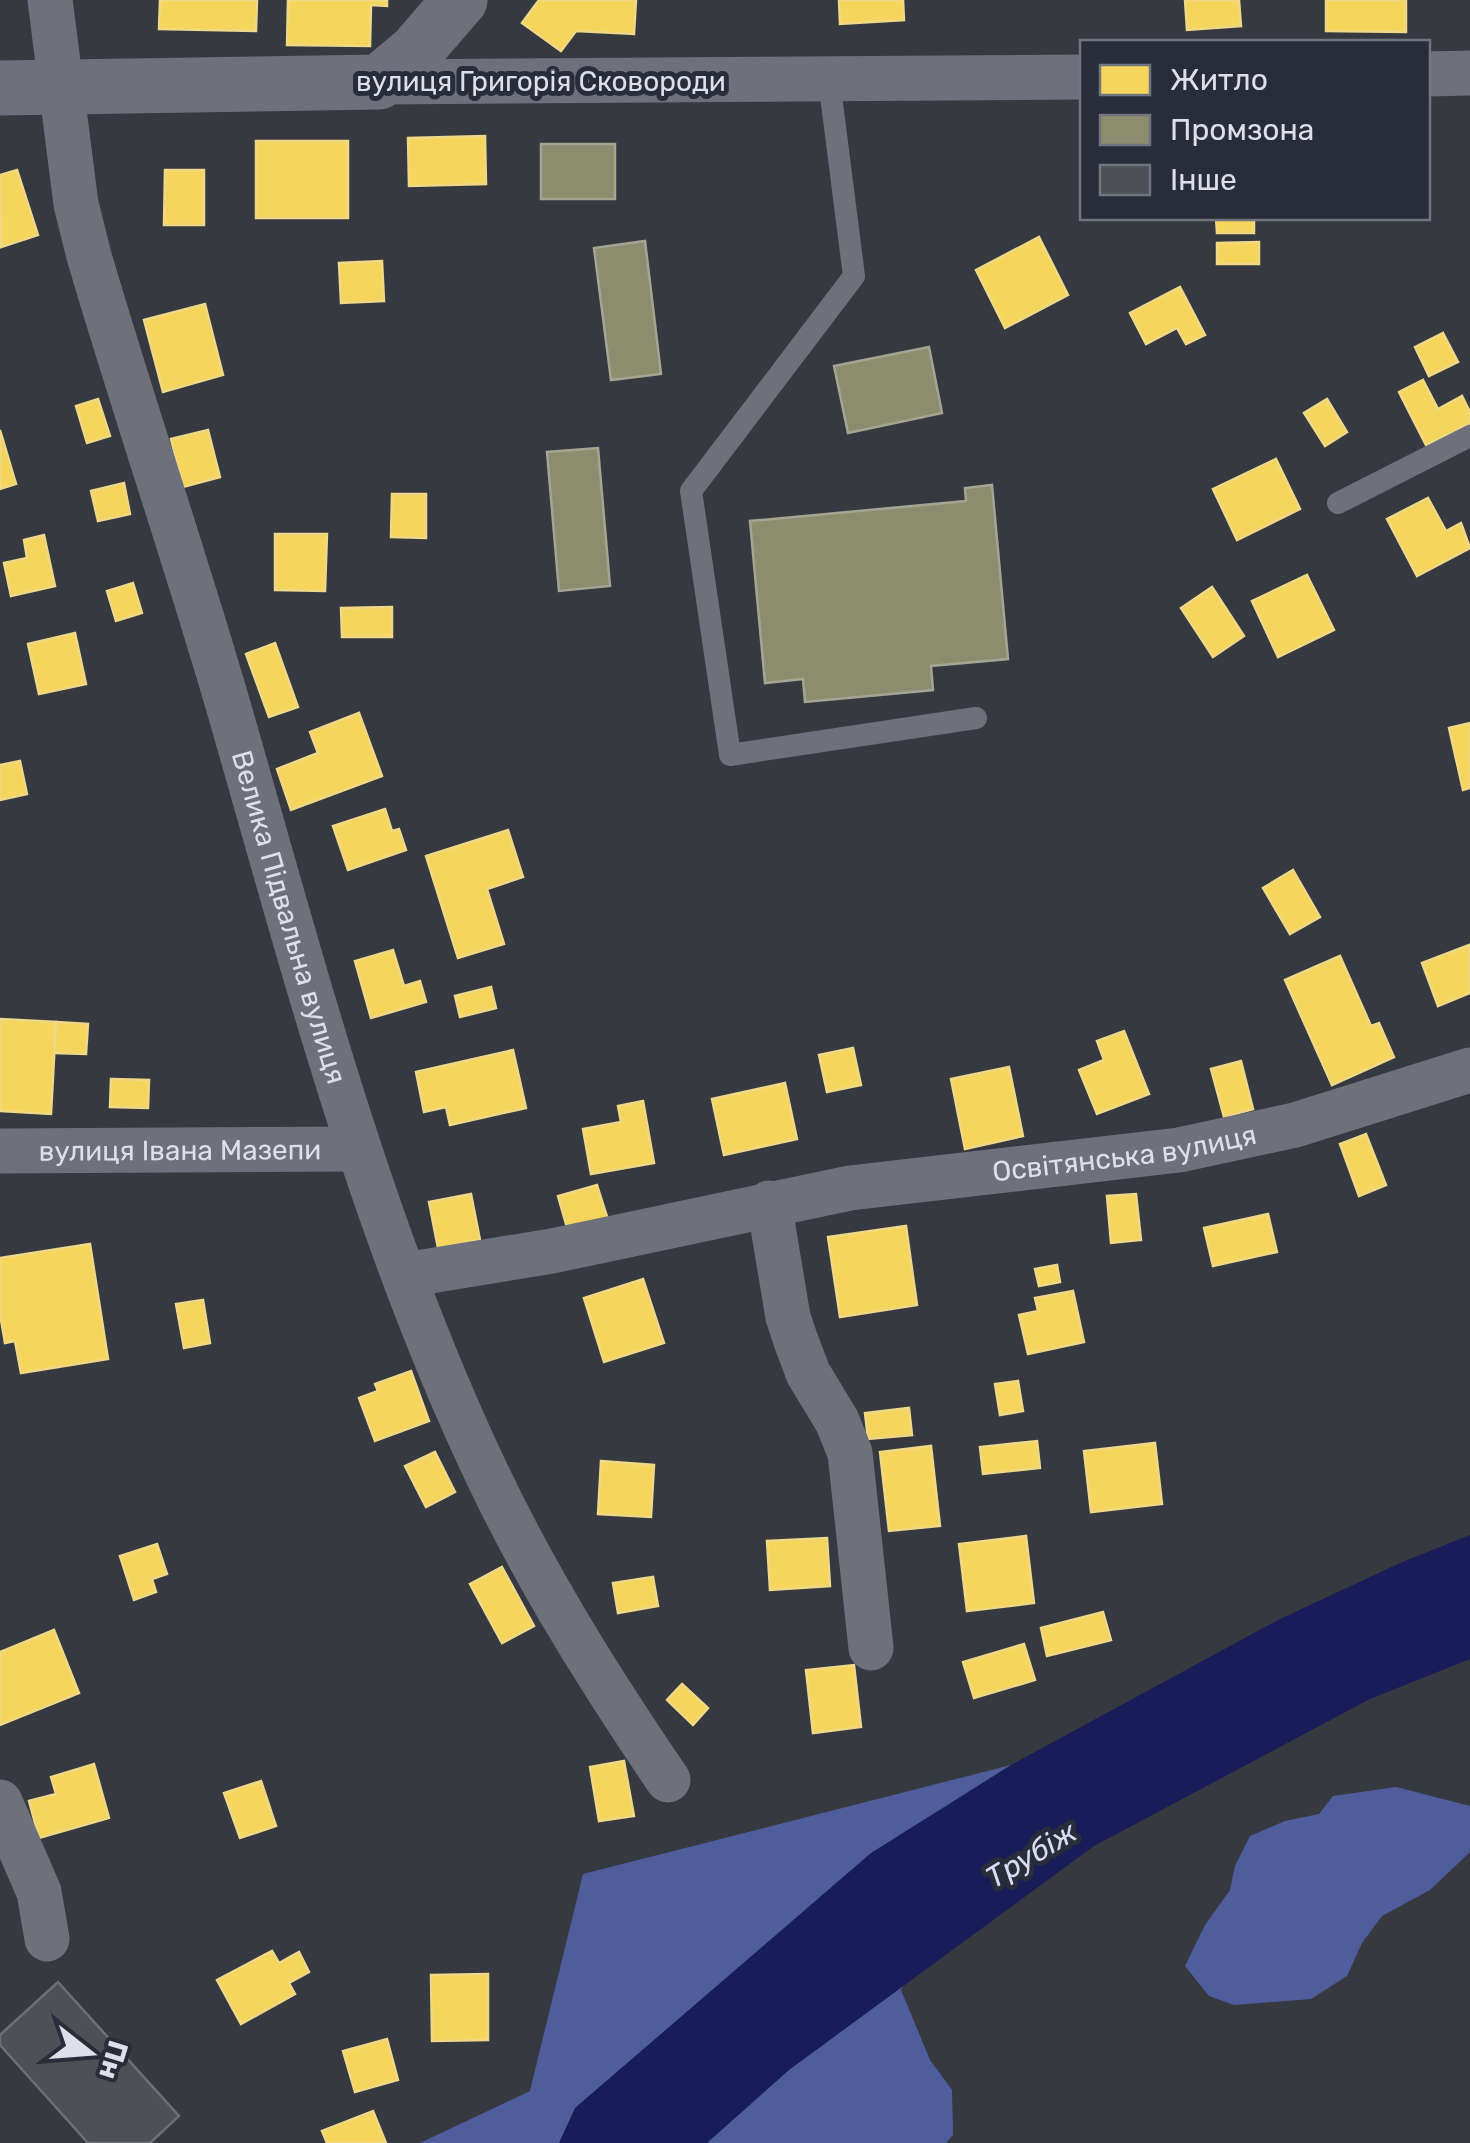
<svg xmlns="http://www.w3.org/2000/svg" width="1470" height="2143" viewBox="0 0 1470 2143" font-family="Rubik,sans-serif">
	<rect width="100%" height="100%" fill="#373940"/>
	<g fill="#505d9c">
		<path d="M 1011,1765 L 901,1990 L 930,2060 L 952,2090 L 953,2135 L 946,2143 L 420,2143 L 530,2091 L 583,1874 Z"/>
		<path d="M 1396,1787 L 1470,1806 L 1470,1852 L 1430,1890 L 1382,1916 L 1362,1943 L 1347,1976 L 1311,1999 L 1234,2005 L 1209,1996 L 1185,1966 L 1205,1925 L 1230,1890 L 1235,1866 L 1250,1836 L 1285,1821 L 1319,1814 L 1333,1796 Z"/>
	</g>
	<path fill="#181c58" d="M 1470,1535 L 1470,1659 L 1370,1699 L 1094,1846 L 789,2070 L 707,2143 L 559,2143 L 575,2108 L 871,1853 L 1011,1765 L 1280,1619 L 1400,1563 Z"/>
	<g fill="#f6d55c" stroke="#efd886" stroke-width="2.5">
		<path d="M 160,0 L 257,0 L 256,31 L 159,29 Z"/>
		<path d="M 288,0 L 387,0 L 387,6 L 371,5 L 370,46 L 287,45 Z"/>
		<path d="M 539,0 L 636,0 L 634,34 L 576,31 L 561,51 L 522,23 Z"/>
		<path d="M 839,0 L 903,0 L 904,20 L 840,24 Z"/>
		<path d="M 1185,0 L 1239,0 L 1241,26 L 1187,30 Z"/>
		<path d="M 1326,0 L 1406,0 L 1406,32 L 1326,31 Z"/>
		<path d="M 485,136 L 486,184 L 409,186 L 408,138 Z"/>
		<rect x="256" y="141" width="92" height="77"/>
		<path d="M 17,170 L 38,235 L 1,247 L 0,175 Z"/>
		<path d="M 165,170 L 204,170 L 204,225 L 164,225 Z"/>
		<path d="M 1216,218 L 1254,218 L 1254,233 L 1217,233 Z"/>
		<path d="M 1039,237 L 1068,295 L 1005,328 L 976,270 Z"/>
		<path d="M 1259,242 L 1259,264 L 1217,264 L 1217,243 Z"/>
		<path d="M 382,261 L 384,301 L 341,303 L 339,263 Z"/>
		<path d="M 1180,287 L 1205,335 L 1186,344 L 1177,328 L 1146,344 L 1130,313 Z"/>
		<path d="M 205,304 L 223,375 L 163,392 L 144,320 Z"/>
		<path d="M 1443,333 L 1458,362 L 1429,376 L 1415,347 Z"/>
		<path d="M 1423,380 L 1438,409 L 1462,396 L 1470,412 L 1470,423 L 1426,445 L 1399,392 Z"/>
		<path d="M 98,399 L 110,436 L 87,443 L 76,406 Z"/>
		<path d="M 1327,399 L 1347,432 L 1325,446 L 1304,413 Z"/>
		<path d="M 0,430 L 16,484 L 0,489 Z"/>
		<path d="M 208,430 L 220,477 L 183,487 L 171,439 Z"/>
		<path d="M 1276,459 L 1300,509 L 1237,540 L 1213,489 Z"/>
		<path d="M 124,483 L 130,514 L 98,521 L 91,491 Z"/>
		<path d="M 392,494 L 426,494 L 426,538 L 391,537 Z"/>
		<path d="M 1428,498 L 1446,531 L 1461,523 L 1470,548 L 1417,576 L 1387,519 Z"/>
		<path d="M 275,534 L 327,534 L 325,591 L 275,590 Z"/>
		<path d="M 44,535 L 55,586 L 11,596 L 4,563 L 27,558 L 24,540 Z"/>
		<path d="M 1307,575 L 1334,630 L 1278,657 L 1252,601 Z"/>
		<path d="M 133,583 L 142,613 L 116,621 L 107,591 Z"/>
		<path d="M 1212,587 L 1244,636 L 1213,657 L 1181,608 Z"/>
		<path d="M 392,607 L 392,637 L 342,637 L 341,608 Z"/>
		<path d="M 75,633 L 86,684 L 39,694 L 28,644 Z"/>
		<path d="M 275,643 L 298,707 L 269,717 L 246,654 Z"/>
		<path d="M 359,713 L 382,776 L 291,810 L 277,769 L 318,753 L 310,732 Z"/>
		<path d="M 1470,723 L 1470,788 L 1463,790 L 1449,728 Z"/>
		<path d="M 20,761 L 27,794 L 0,800 L 0,765 Z"/>
		<path d="M 385,809 L 392,831 L 399,829 L 406,850 L 348,870 L 333,826 Z"/>
		<path d="M 508,830 L 523,877 L 487,889 L 504,944 L 458,958 L 426,856 Z"/>
		<path d="M 1293,870 L 1320,917 L 1290,934 L 1263,888 Z"/>
		<path d="M 1469,945 L 1470,993 L 1438,1006 L 1422,963 Z"/>
		<path d="M 393,950 L 404,986 L 420,981 L 426,1002 L 371,1018 L 355,961 Z"/>
		<path d="M 1340,956 L 1371,1026 L 1379,1023 L 1394,1057 L 1332,1085 L 1285,980 Z"/>
		<path d="M 491,987 L 496,1008 L 460,1017 L 455,996 Z"/>
		<path d="M 0,1019 L 56,1022 L 51,1114 L 0,1111 Z"/>
		<path d="M 56,1022 L 88,1024 L 86,1054 L 54,1053 Z"/>
		<path d="M 1124,1031 L 1149,1094 L 1097,1114 L 1079,1070 L 1104,1060 L 1097,1041 Z"/>
		<path d="M 853,1048 L 861,1085 L 827,1092 L 819,1055 Z"/>
		<path d="M 513,1050 L 526,1108 L 450,1125 L 446,1107 L 424,1112 L 416,1072 Z"/>
		<path d="M 1241,1061 L 1253,1109 L 1224,1117 L 1211,1069 Z"/>
		<path d="M 1009,1067 L 1023,1136 L 965,1149 L 951,1079 Z"/>
		<path d="M 111,1079 L 149,1080 L 148,1108 L 110,1107 Z"/>
		<path d="M 785,1083 L 797,1139 L 724,1155 L 712,1099 Z"/>
		<path d="M 643,1101 L 654,1163 L 591,1174 L 583,1129 L 621,1122 L 618,1106 Z"/>
		<path d="M 1366,1134 L 1386,1185 L 1359,1196 L 1340,1144 Z"/>
		<path d="M 597,1185 L 608,1220 L 568,1231 L 558,1196 Z"/>
		<path d="M 471,1194 L 480,1240 L 438,1248 L 429,1202 Z"/>
		<path d="M 1136,1194 L 1141,1240 L 1111,1243 L 1107,1196 Z"/>
		<path d="M 1268,1214 L 1277,1252 L 1213,1266 L 1204,1228 Z"/>
		<path d="M 906,1226 L 917,1305 L 840,1317 L 828,1237 Z"/>
		<path d="M 90,1244 L 108,1359 L 21,1373 L 15,1341 L 5,1343 L 0,1314 L 0,1258 Z"/>
		<path d="M 1057,1265 L 1060,1282 L 1039,1286 L 1035,1269 Z"/>
		<path d="M 643,1279 L 664,1343 L 604,1362 L 584,1298 Z"/>
		<path d="M 1073,1291 L 1084,1342 L 1028,1354 L 1019,1315 L 1038,1311 L 1035,1298 Z"/>
		<path d="M 203,1300 L 210,1343 L 184,1348 L 176,1304 Z"/>
		<path d="M 411,1371 L 429,1421 L 375,1441 L 359,1398 L 378,1391 L 375,1384 Z"/>
		<path d="M 1018,1381 L 1023,1411 L 1000,1415 L 995,1384 Z"/>
		<path d="M 909,1408 L 912,1435 L 868,1439 L 865,1413 Z"/>
		<path d="M 1037,1441 L 1040,1468 L 983,1474 L 980,1447 Z"/>
		<path d="M 1155,1443 L 1162,1504 L 1091,1512 L 1084,1451 Z"/>
		<path d="M 931,1446 L 940,1526 L 889,1531 L 880,1452 Z"/>
		<path d="M 435,1452 L 455,1492 L 426,1507 L 405,1466 Z"/>
		<path d="M 601,1461 L 654,1465 L 651,1517 L 598,1514 Z"/>
		<path d="M 1026,1536 L 1034,1603 L 967,1611 L 959,1544 Z"/>
		<path d="M 827,1538 L 830,1586 L 770,1590 L 767,1541 Z"/>
		<path d="M 157,1544 L 167,1574 L 152,1579 L 156,1592 L 134,1600 L 120,1556 Z"/>
		<path d="M 502,1567 L 534,1626 L 502,1643 L 470,1584 Z"/>
		<path d="M 653,1577 L 658,1606 L 618,1613 L 613,1583 Z"/>
		<path d="M 1103,1612 L 1111,1640 L 1047,1656 L 1041,1628 Z"/>
		<path d="M 54,1630 L 79,1693 L 0,1725 L 0,1652 Z"/>
		<path d="M 1024,1644 L 1035,1680 L 974,1698 L 963,1662 Z"/>
		<path d="M 854,1665 L 861,1727 L 813,1733 L 806,1670 Z"/>
		<path d="M 682,1684 L 708,1708 L 693,1725 L 667,1700 Z"/>
		<path d="M 624,1761 L 634,1816 L 599,1821 L 590,1767 Z"/>
		<path d="M 94,1764 L 109,1818 L 39,1838 L 29,1801 L 56,1794 L 51,1777 Z"/>
		<path d="M 261,1781 L 276,1826 L 240,1838 L 224,1793 Z"/>
		<path d="M 272,1951 L 279,1963 L 299,1952 L 309,1972 L 289,1983 L 295,1994 L 241,2024 L 217,1980 Z"/>
		<path d="M 488,1974 L 488,2040 L 432,2041 L 431,1975 Z"/>
		<path d="M 387,2039 L 398,2080 L 355,2092 L 343,2051 Z"/>
		<path d="M 373,2111 L 386,2143 L 327,2143 L 322,2131 Z"/>
	</g>
	<g fill="#8c8c6e" stroke="#a5a593" stroke-width="2.5">
		<rect x="541" y="144" width="74" height="55"/>
		<path d="M 645,241 L 661,374 L 611,380 L 594,248 Z"/>
		<path d="M 929,347 L 942,413 L 848,433 L 834,366 Z"/>
		<path d="M 598,448 L 610,586 L 559,591 L 547,452 Z"/>
		<path d="M 992,485 L 1008,659 L 931,666 L 933,690 L 805,702 L 803,679 L 765,683 L 750,521 L 966,501 L 965,488 Z"/>
	</g>
	<path fill="#4e5056" stroke="#6d6f75" stroke-width="2.5" d="M 58,1982 L 179,2116 L 150,2143 L 88,2143 L 0,2045 L 0,2035 Z"/>
	<g fill="none" stroke-linecap="round" stroke-linejoin="round">
		<g stroke="#6e717c" stroke-width="22">
			<path d="M 829,80 L 854,276 L 691,491 L 730,755 L 976,718"/>
			<path d="M 1338,503 L 1470,436"/>
		</g>
		<g stroke="#6e717c" stroke-width="45">
			<path id="s1" d="M 50,0 L 76,204 L 89,256 C 133,406 184,554 228,705 C 303,965 371,1231 488,1476 C 539,1583 602,1683 668,1780"/>
			<path d="M 1428,74 L 1470,73"/>
			<path d="M 379,82 L 1082,77"/>
			<path id="s2" d="M 0,1151 L 359,1149"/>
			<path d="M 769,1203 L 788,1317 L 796,1341 L 808,1373 L 837,1421 L 850,1453 L 871,1648"/>
			<path id="s3" d="M 405,1275 L 552,1251 L 850,1188 L 1179,1150 L 1295,1125 L 1470,1070"/>
			<path d="M 0,1802 L 39,1892 L 47,1939"/>
		</g>
		<path stroke="#6e717c" stroke-width="55" d="M 0,88 L 379,82 L 416,51 L 460,0"/>
	</g>
	<g text-anchor="middle" stroke-width="10" stroke-linejoin="round" paint-order="stroke">
		<g font-size="28" fill="#dee0e9" stroke="#292d3a">
			<text x="541" y="91">вулиця Григорія Сковороди</text>
			<text dy="10" stroke="none"><textPath href="#s1" startOffset="950">Велика Підвальна вулиця</textPath></text>
			<text dy="10" stroke="none"><textPath href="#s2" startOffset="180">вулиця Івана Мазепи</textPath></text>
			<text dy="10" stroke="none"><textPath href="#s3" startOffset="730">Освітянська вулиця</textPath></text>
		</g>
		<g font-size="30" font-style="italic" fill="#d7ddf2" stroke="#292d3a">
			<text transform="translate(1031 1855) rotate(-31)" y="10">Трубіж</text>
		</g>
	</g>
	<rect x="1080" y="40" width="350" height="180" fill="#292d3a" stroke="#717580" stroke-width="2.5"/>
	<rect x="1100" y="65" width="50" height="30" fill="#f6d55c" stroke="#717580" stroke-width="2.5"/>
	<text x="1170" y="90" font-size="30" fill="#dee0e9">Житло</text>
	<rect x="1100" y="115" width="50" height="30" fill="#8c8c6e" stroke="#717580" stroke-width="2.5"/>
	<text x="1170" y="140" font-size="30" fill="#dee0e9">Промзона</text>
	<rect x="1100" y="165" width="50" height="30" fill="#4e5056" stroke="#717580" stroke-width="2.5"/>
	<text x="1170" y="190" font-size="30" fill="#dee0e9">Інше</text>
	<g transform="translate(90 2053) rotate(107)" stroke="#292d3a" stroke-width="8" paint-order="stroke">
	<path d="M0-8L18 38L0 25L-18 38Z" fill="#dee0e9"/>
	<text y="-15" font-size="28" font-weight="bold" text-anchor="middle" fill="#dee0e9">Пн</text>
	</g>
</svg>
